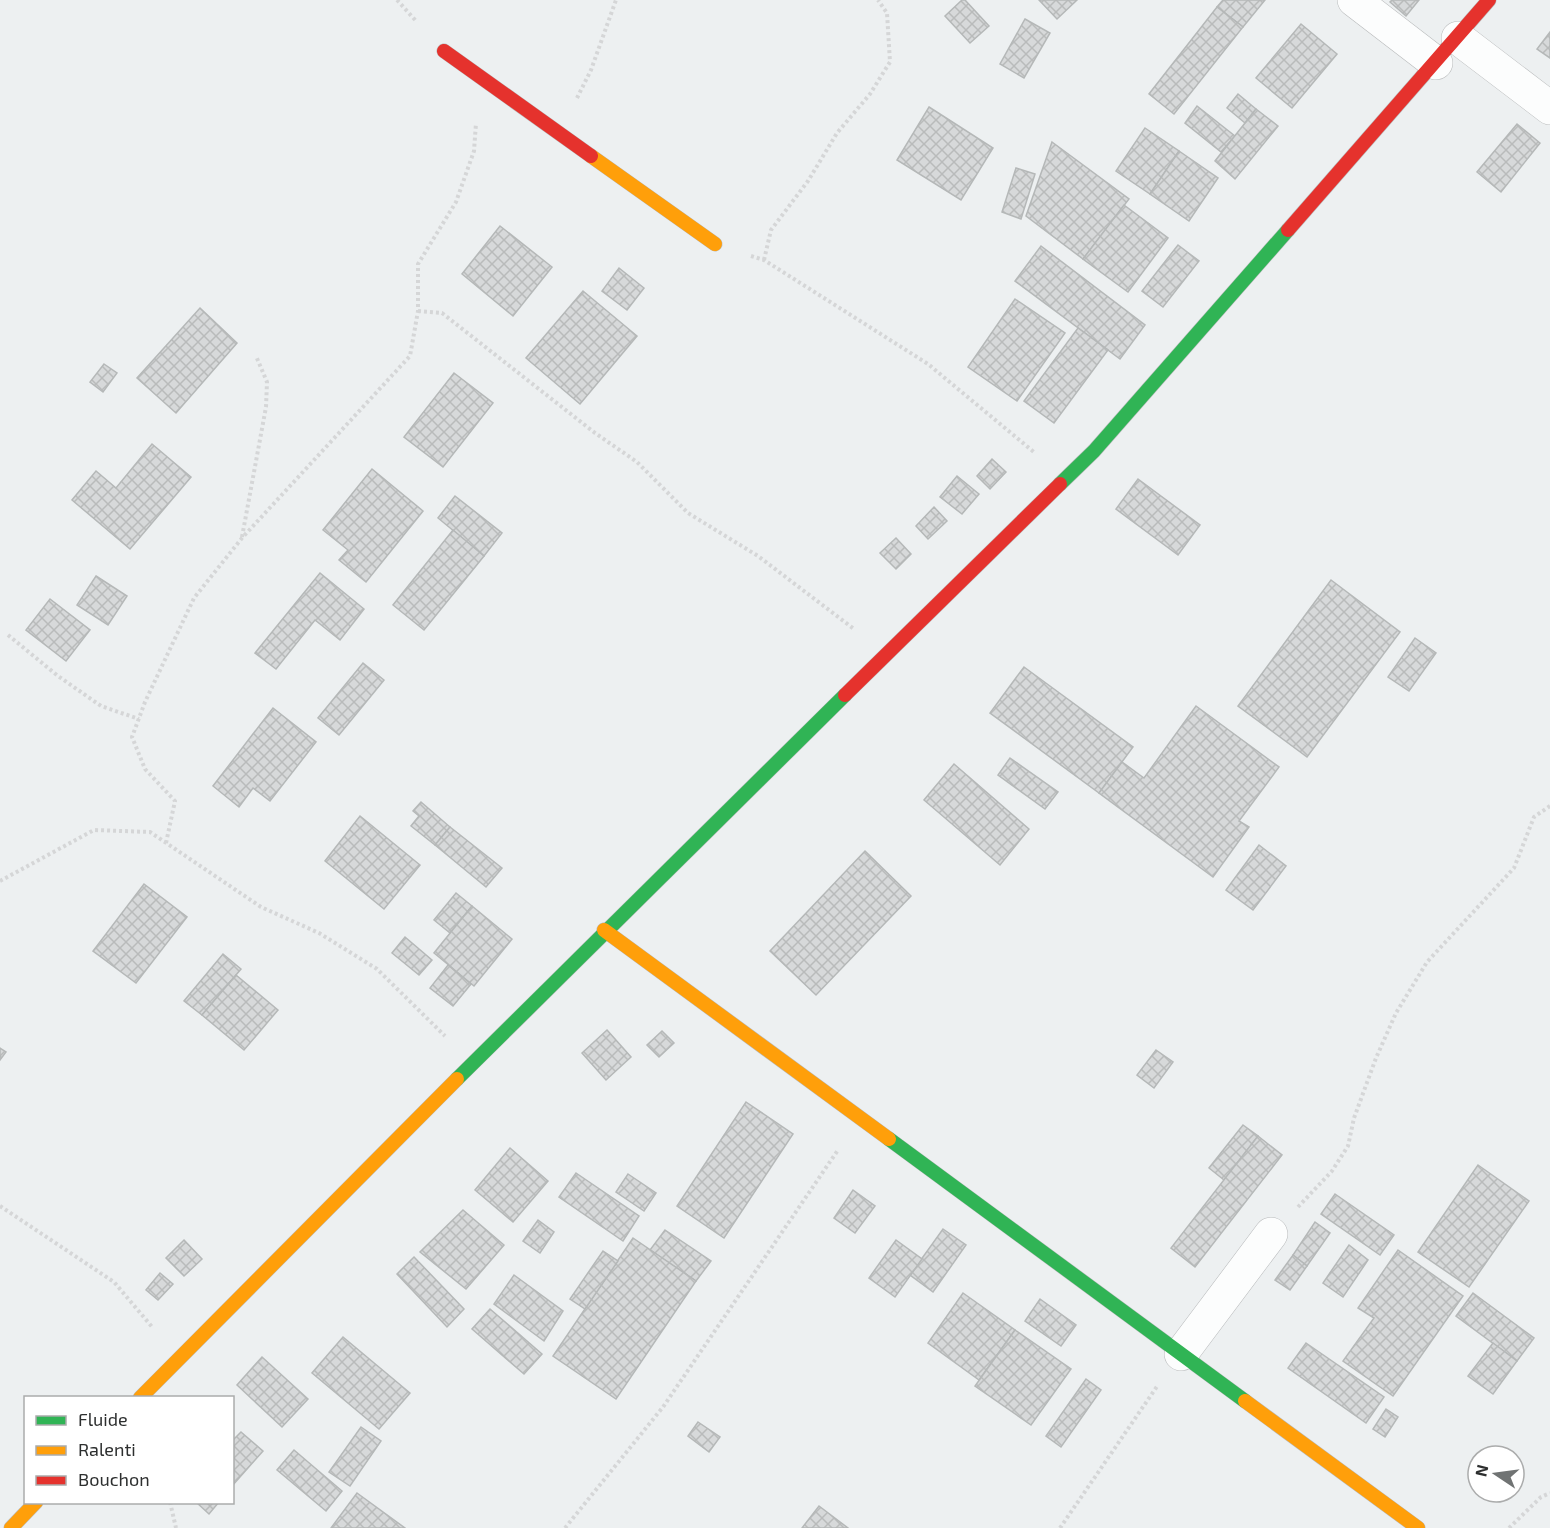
<svg xmlns="http://www.w3.org/2000/svg" width="1550" height="1528" viewBox="0 0 1550 1528" font-family="'Exo 2',sans-serif">
	<defs>
		<pattern id="building-cross-hatch" width="8" height="8" patternUnits="userSpaceOnUse" patternTransform="scale(1.5)"><rect width="8" height="8" fill="#d7d9da"/><path d="M0 0l8 8M0 8l8-8" fill="none" stroke="#b9bbbb"/></pattern>
	</defs>
	<rect width="100%" height="100%" fill="#edf0f1"/>
	<g fill="url(#building-cross-hatch)" stroke="#b5b8b8" stroke-width="1.5">
		<path d="M 962,0 L 965,0 L 989,26 L 970,43 L 945,16 Z"/>
		<path d="M 1039,0 L 1077,0 L 1057,19 Z"/>
		<path d="M 1223,0 L 1265,0 L 1243,27 L 1217,7 Z"/>
		<path d="M 1392,0 L 1419,0 L 1406,16 L 1390,2 Z"/>
		<path d="M 1217,7 L 1243,27 L 1174,114 L 1149,94 Z"/>
		<path d="M 1025,19 L 1050,33 L 1024,78 L 1000,64 Z"/>
		<path d="M 1301,24 L 1337,54 L 1292,108 L 1256,78 Z"/>
		<path d="M 1550,32 L 1550,58 L 1537,49 Z"/>
		<path d="M 1238,94 L 1256,109 L 1245,123 L 1227,108 Z"/>
		<path d="M 1197,106 L 1235,136 L 1221,152 L 1185,123 Z"/>
		<path d="M 929,107 L 993,148 L 961,200 L 897,160 Z"/>
		<path d="M 1256,109 L 1278,126 L 1235,179 L 1215,161 Z"/>
		<path d="M 1517,124 L 1540,143 L 1501,192 L 1477,172 Z"/>
		<path d="M 1145,128 L 1179,151 L 1150,194 L 1116,171 Z"/>
		<path d="M 1052,142 L 1129,199 L 1083,259 L 1026,216 Z"/>
		<path d="M 1179,151 L 1218,178 L 1189,221 L 1150,194 Z"/>
		<path d="M 1016,168 L 1035,174 L 1021,219 L 1002,212 Z"/>
		<path d="M 1124,205 L 1168,238 L 1128,292 L 1083,259 Z"/>
		<path d="M 500,226 L 552,267 L 513,316 L 462,274 Z"/>
		<path d="M 1178,245 L 1199,261 L 1163,307 L 1142,291 Z"/>
		<path d="M 1041,246 L 1145,325 L 1120,359 L 1015,281 Z"/>
		<path d="M 619,268 L 644,288 L 627,310 L 602,291 Z"/>
		<path d="M 583,291 L 637,336 L 580,404 L 526,358 Z"/>
		<path d="M 1015,299 L 1065,333 L 1017,401 L 968,367 Z"/>
		<path d="M 200,308 L 237,343 L 176,413 L 137,378 Z"/>
		<path d="M 1078,328 L 1108,350 L 1054,423 L 1024,401 Z"/>
		<path d="M 104,364 L 117,373 L 103,392 L 90,382 Z"/>
		<path d="M 454,373 L 493,403 L 443,467 L 404,437 Z"/>
		<path d="M 152,444 L 191,477 L 130,549 L 72,500 L 96,471 L 116,488 Z"/>
		<path d="M 992,459 L 1006,472 L 990,489 L 977,476 Z"/>
		<path d="M 372,469 L 423,511 L 366,582 L 339,560 L 348,550 L 323,530 Z"/>
		<path d="M 957,476 L 979,494 L 962,514 L 940,497 Z"/>
		<path d="M 1138,479 L 1200,525 L 1178,555 L 1116,509 Z"/>
		<path d="M 455,496 L 502,533 L 484,556 L 438,518 Z"/>
		<path d="M 934,507 L 947,521 L 928,539 L 916,526 Z"/>
		<path d="M 453,530 L 484,556 L 424,630 L 393,605 Z"/>
		<path d="M 896,538 L 911,554 L 896,569 L 880,553 Z"/>
		<path d="M 320,573 L 364,609 L 340,640 L 315,620 L 276,669 L 255,653 Z"/>
		<path d="M 96,576 L 127,596 L 108,625 L 77,605 Z"/>
		<path d="M 1331,580 L 1400,632 L 1307,757 L 1238,706 Z"/>
		<path d="M 50,599 L 90,630 L 66,661 L 26,630 Z"/>
		<path d="M 1415,638 L 1436,653 L 1409,691 L 1388,677 Z"/>
		<path d="M 363,663 L 384,680 L 339,735 L 318,718 Z"/>
		<path d="M 1024,667 L 1133,747 L 1099,793 L 990,713 Z"/>
		<path d="M 1196,706 L 1279,767 L 1239,821 L 1249,827 L 1213,877 L 1099,793 L 1122,762 L 1144,778 Z"/>
		<path d="M 273,708 L 316,742 L 270,801 L 253,788 L 239,807 L 213,786 Z"/>
		<path d="M 1010,758 L 1058,792 L 1045,809 L 998,775 Z"/>
		<path d="M 954,764 L 1029,829 L 1000,865 L 924,800 Z"/>
		<path d="M 421,802 L 450,827 L 435,845 L 411,826 L 419,816 L 413,811 Z"/>
		<path d="M 360,816 L 420,865 L 384,909 L 325,861 Z"/>
		<path d="M 450,827 L 502,868 L 486,887 L 435,845 Z"/>
		<path d="M 1259,845 L 1286,866 L 1253,910 L 1226,890 Z"/>
		<path d="M 865,851 L 911,896 L 816,995 L 770,951 Z"/>
		<path d="M 144,884 L 187,917 L 136,983 L 93,951 Z"/>
		<path d="M 456,893 L 472,906 L 450,933 L 434,920 Z"/>
		<path d="M 472,906 L 512,939 L 474,986 L 434,953 Z"/>
		<path d="M 405,937 L 432,960 L 419,975 L 392,953 Z"/>
		<path d="M 223,954 L 241,969 L 202,1015 L 184,1001 Z"/>
		<path d="M 448,965 L 471,984 L 453,1006 L 430,988 Z"/>
		<path d="M 236,975 L 278,1010 L 244,1050 L 202,1015 Z"/>
		<path d="M 607,1030 L 631,1057 L 606,1080 L 582,1053 Z"/>
		<path d="M 662,1031 L 674,1043 L 659,1057 L 647,1045 Z"/>
		<path d="M 0,1048 L 6,1052 L 0,1060 Z"/>
		<path d="M 1156,1050 L 1173,1062 L 1154,1088 L 1137,1075 Z"/>
		<path d="M 746,1102 L 793,1134 L 724,1238 L 677,1206 Z"/>
		<path d="M 1243,1125 L 1258,1136 L 1224,1180 L 1209,1168 Z"/>
		<path d="M 1258,1136 L 1282,1155 L 1195,1267 L 1171,1248 Z"/>
		<path d="M 510,1148 L 548,1181 L 513,1222 L 475,1190 Z"/>
		<path d="M 1478,1165 L 1529,1201 L 1469,1287 L 1418,1252 Z"/>
		<path d="M 576,1173 L 639,1216 L 623,1241 L 559,1197 Z"/>
		<path d="M 628,1174 L 656,1193 L 644,1211 L 616,1192 Z"/>
		<path d="M 853,1190 L 875,1206 L 855,1233 L 834,1218 Z"/>
		<path d="M 1335,1194 L 1394,1235 L 1380,1255 L 1321,1214 Z"/>
		<path d="M 463,1210 L 504,1245 L 466,1289 L 420,1252 Z"/>
		<path d="M 538,1220 L 554,1232 L 540,1253 L 523,1241 Z"/>
		<path d="M 1315,1222 L 1330,1233 L 1307,1266 L 1293,1255 Z"/>
		<path d="M 943,1229 L 966,1245 L 933,1292 L 910,1275 Z"/>
		<path d="M 665,1230 L 711,1261 L 696,1281 L 650,1250 Z"/>
		<path d="M 633,1238 L 696,1281 L 616,1399 L 553,1356 Z"/>
		<path d="M 184,1240 L 202,1259 L 184,1276 L 166,1258 Z"/>
		<path d="M 896,1240 L 922,1259 L 895,1297 L 869,1278 Z"/>
		<path d="M 1349,1245 L 1368,1260 L 1343,1297 L 1323,1283 Z"/>
		<path d="M 1398,1250 L 1463,1296 L 1393,1396 L 1343,1361 L 1374,1318 L 1358,1308 Z"/>
		<path d="M 603,1251 L 618,1261 L 585,1309 L 570,1299 Z"/>
		<path d="M 1293,1255 L 1307,1266 L 1290,1290 L 1275,1280 Z"/>
		<path d="M 414,1257 L 464,1309 L 447,1327 L 397,1274 Z"/>
		<path d="M 160,1273 L 173,1284 L 158,1300 L 146,1290 Z"/>
		<path d="M 514,1275 L 563,1311 L 544,1341 L 494,1304 Z"/>
		<path d="M 963,1293 L 1015,1330 L 979,1380 L 928,1343 Z"/>
		<path d="M 1473,1293 L 1534,1338 L 1517,1361 L 1456,1316 Z"/>
		<path d="M 1040,1299 L 1076,1325 L 1061,1346 L 1025,1321 Z"/>
		<path d="M 490,1309 L 542,1354 L 524,1374 L 472,1329 Z"/>
		<path d="M 1015,1330 L 1071,1369 L 1031,1425 L 975,1386 Z"/>
		<path d="M 343,1337 L 410,1393 L 379,1429 L 312,1373 Z"/>
		<path d="M 1306,1343 L 1384,1397 L 1366,1423 L 1288,1368 Z"/>
		<path d="M 1493,1343 L 1517,1361 L 1493,1394 L 1468,1376 Z"/>
		<path d="M 262,1357 L 308,1399 L 282,1427 L 237,1385 Z"/>
		<path d="M 1086,1379 L 1101,1390 L 1061,1447 L 1046,1436 Z"/>
		<path d="M 1386,1409 L 1398,1417 L 1385,1437 L 1373,1429 Z"/>
		<path d="M 698,1422 L 720,1437 L 709,1452 L 688,1436 Z"/>
		<path d="M 361,1427 L 381,1441 L 350,1486 L 329,1472 Z"/>
		<path d="M 241,1432 L 263,1451 L 232,1486 L 232,1441 Z"/>
		<path d="M 294,1450 L 342,1491 L 326,1511 L 277,1470 Z"/>
		<path d="M 357,1493 L 405,1528 L 331,1528 Z"/>
		<path d="M 196,1502 L 219,1502 L 209,1514 Z"/>
		<path d="M 819,1506 L 848,1528 L 802,1528 Z"/>
	</g>
	<g fill="none" stroke-linecap="round" stroke-linejoin="round">
		<g stroke="#b8babb" stroke-width="34">
			<g id="street">
				<path d="M 1354,0 L 1436,63"/>
				<path d="M 1458,38 L 1550,108"/>
				<path d="M 1181,1354 L 1271,1234"/>
			</g>
		</g>
		<g stroke="#b8babb" stroke-width="15">
			<g id="fast">
				<path d="M 1060,484 L 1094,451 L 1288,230"/>
				<path d="M 457,1079 L 845,695"/>
				<path d="M 889,1139 L 1245,1401"/>
			</g>
		</g>
		<g stroke="#b8babb" stroke-width="15">
			<g id="slow">
				<path d="M 591,156 L 715,244"/>
				<path d="M 604,930 L 889,1139"/>
				<path d="M 140,1398 L 457,1079"/>
				<path d="M 1245,1401 L 1418,1528"/>
				<path d="M 11,1528 L 36,1502"/>
			</g>
		</g>
		<g stroke="#b8babb" stroke-width="15">
			<g id="jam">
				<path d="M 444,51 L 591,156"/>
				<path d="M 1288,230 L 1489,0"/>
				<path d="M 845,695 L 1060,484"/>
			</g>
		</g>
		<g stroke="#d5d6d7" stroke-width="4" stroke-dasharray="3 3" stroke-linecap="butt">
			<path d="M 397,0 L 417,22"/>
			<path d="M 577,98 L 591,70 L 616,0"/>
			<path d="M 751,256 L 764,260 L 928,364 L 1035,453"/>
			<path d="M 764,260 L 771,230 L 808,181 L 837,133 L 870,94 L 890,62 L 887,13 L 878,0"/>
			<path d="M 418,311 L 442,313 L 595,433 L 637,462 L 688,513 L 758,556 L 854,629"/>
			<path d="M 242,537 L 266,407 L 267,382 L 256,356"/>
			<path d="M 8,635 L 58,676 L 101,706 L 139,719"/>
			<path d="M 166,843 L 175,801 L 145,769 L 132,737 L 145,702 L 194,598 L 242,538 L 410,356 L 418,311 L 418,264 L 456,202 L 474,151 L 476,123"/>
			<path d="M 0,881 L 94,830 L 150,832 L 261,907 L 319,933 L 377,969 L 445,1036"/>
			<path d="M 0,1206 L 114,1282 L 153,1328"/>
			<path d="M 1298,1207 L 1332,1171 L 1348,1146 L 1354,1118 L 1376,1058 L 1396,1013 L 1427,962 L 1514,868 L 1534,817 L 1550,806"/>
			<path d="M 170,1502 L 176,1528"/>
			<path d="M 565,1528 L 663,1407 L 838,1150"/>
			<path d="M 1060,1528 L 1158,1385"/>
			<path d="M 1509,1528 L 1541,1497 L 1550,1493"/>
		</g>
		<use href="#street" stroke="#fcfdfd" stroke-width="33"/>
		<use href="#fast" stroke="#30b455" stroke-width="14"/>
		<use href="#slow" stroke="#ff9f0a" stroke-width="14"/>
		<use href="#jam" stroke="#e5322d" stroke-width="14"/>
	</g>
	<rect x="24" y="1396" width="210" height="108" fill="#ffffff" stroke="#abacac" stroke-width="1.5"/>
	<rect x="36" y="1416" width="30" height="9" fill="#30b455" stroke="#abacac" stroke-width="1.5"/>
	<text x="78" y="1426" font-size="18" fill="#2d2f2f">Fluide</text>
	<rect x="36" y="1446" width="30" height="9" fill="#ff9f0a" stroke="#abacac" stroke-width="1.5"/>
	<text x="78" y="1456" font-size="18" fill="#2d2f2f">Ralenti</text>
	<rect x="36" y="1476" width="30" height="9" fill="#e5322d" stroke="#abacac" stroke-width="1.5"/>
	<text x="78" y="1486" font-size="18" fill="#2d2f2f">Bouchon</text>
	<g transform="translate(1496 1474) rotate(283)"><circle r="28" fill="#ffffff" stroke="#abacac" stroke-width="1.5"/>
	<path d="M0-4.5L10 22L0 15L-10 22Z" fill="#707373"/>
	<text y="-9" font-size="16" font-weight="bold" text-anchor="middle" fill="#2d2f2f">N</text>
	</g>
</svg>
